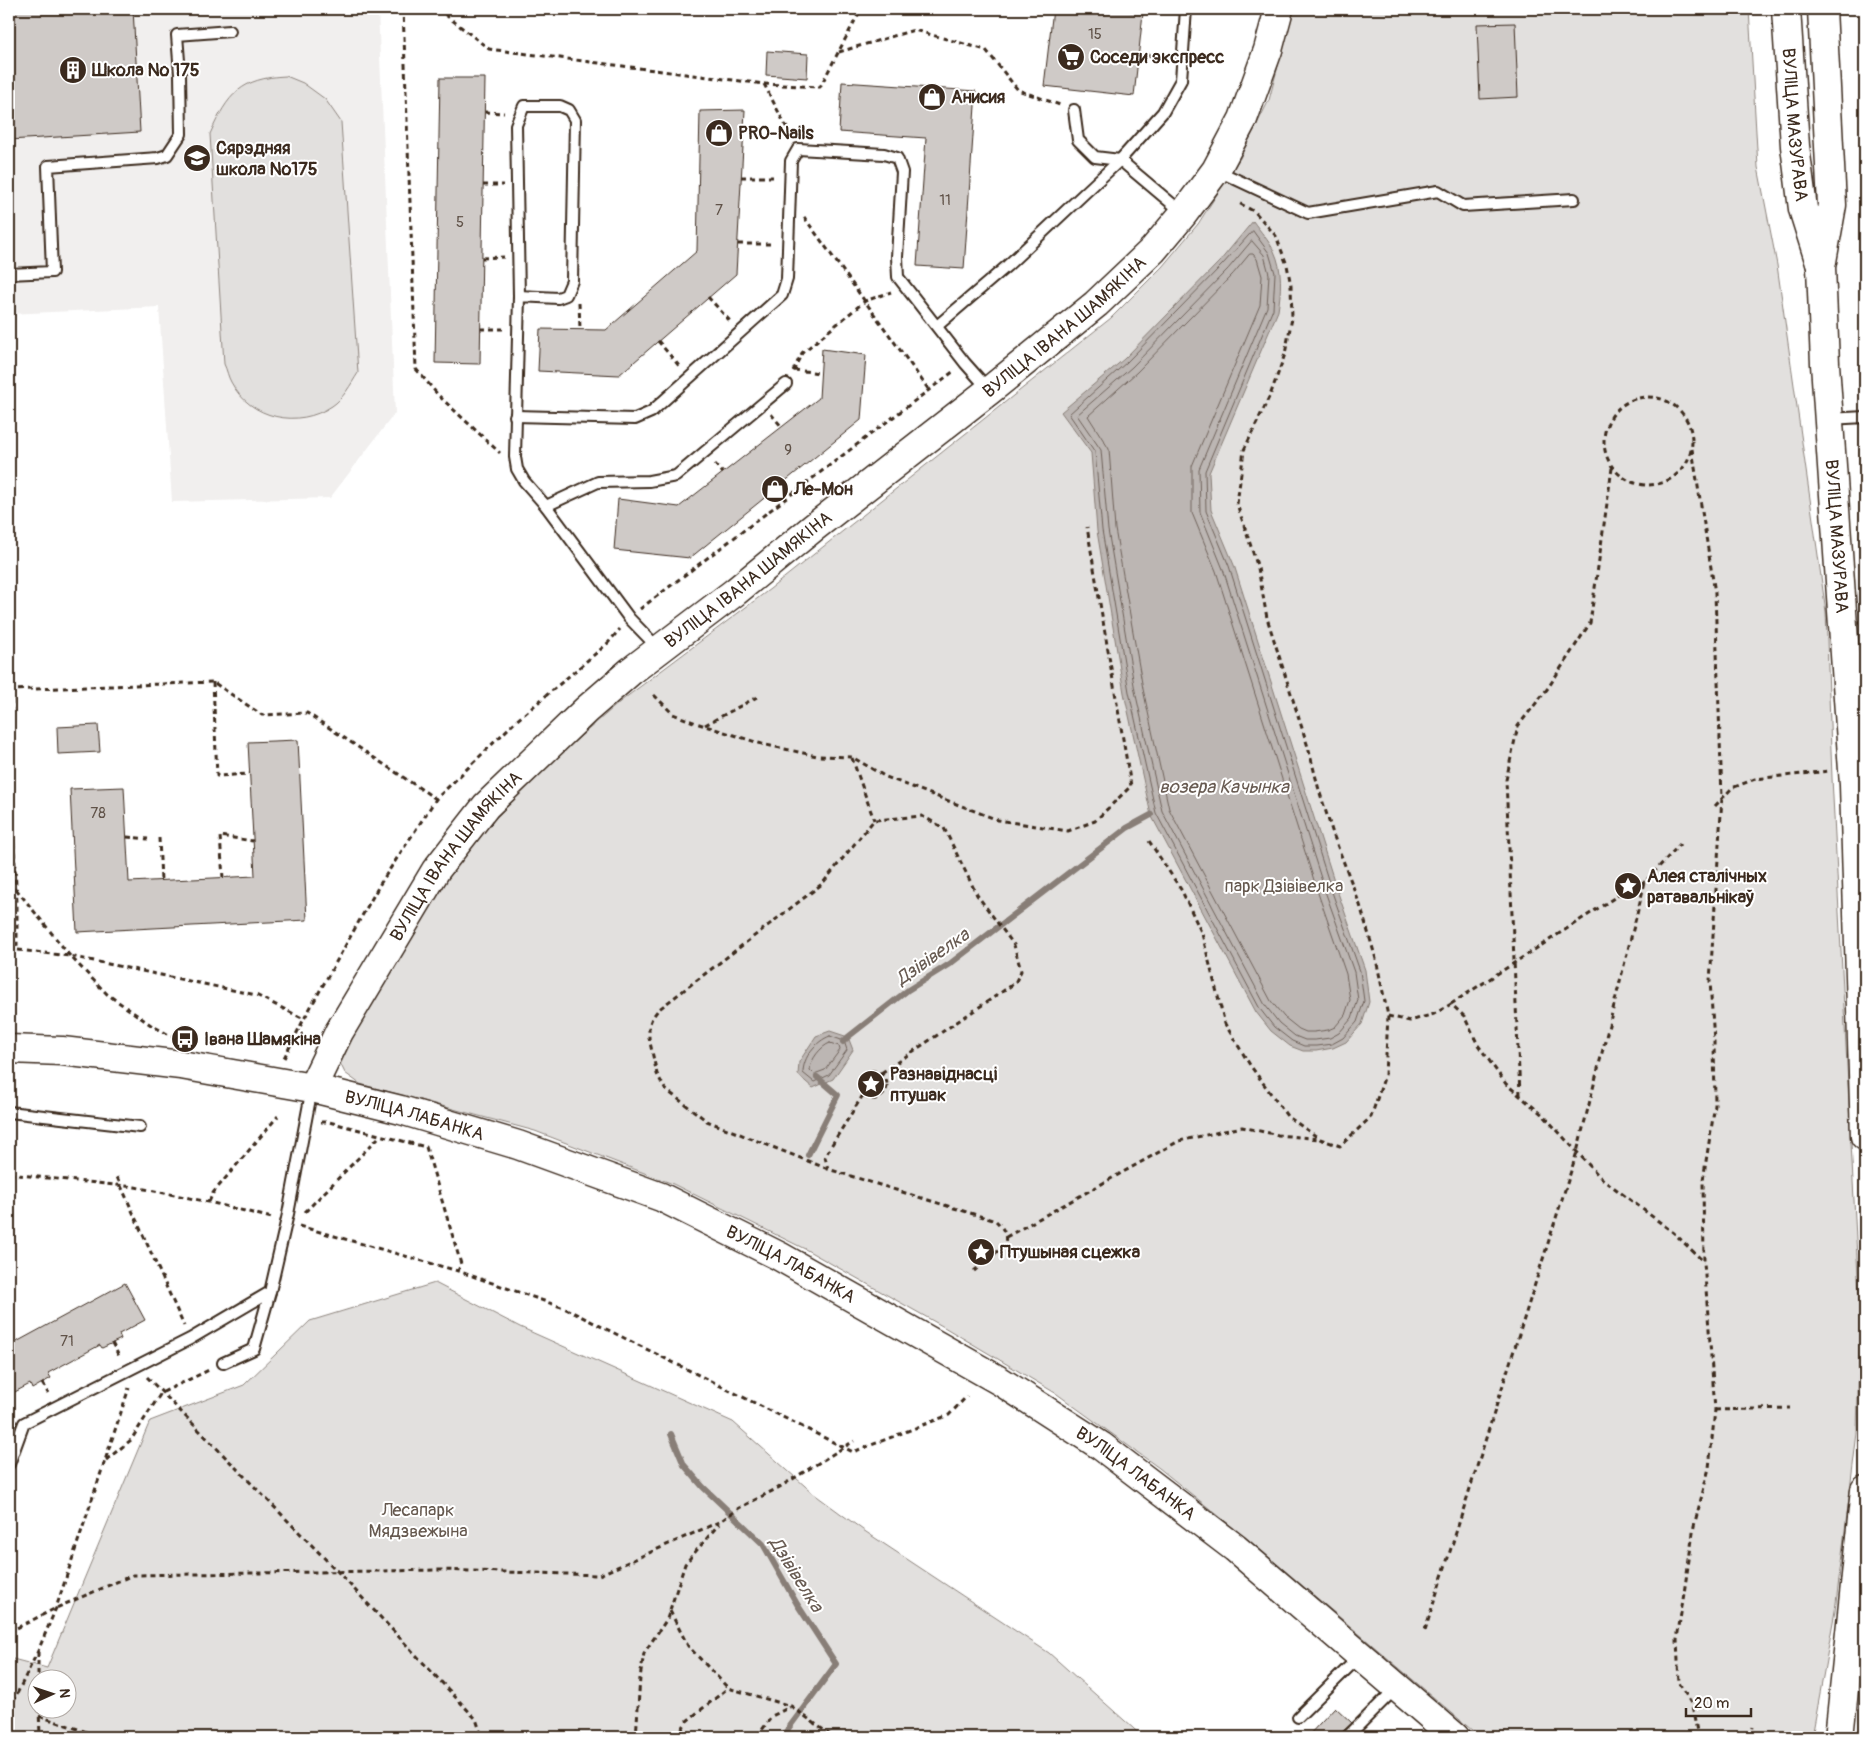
<svg xmlns="http://www.w3.org/2000/svg" width="1874" height="1746" viewBox="0 0 1874 1746" font-family="Pangolin,sans-serif">
	<rect width="100%" height="100%" fill="#fff"/>
	<filter id="ink" filterUnits="userSpaceOnUse"><feTurbulence type="fractalNoise" baseFrequency=".02" numOctaves="2"/><feDisplacementMap in="SourceGraphic" scale="10" xChannelSelector="R" yChannelSelector="G"/><feConvolveMatrix kernelMatrix="1 2 1 2 8 2 1 2 1" color-interpolation-filters="sRGB"/></filter>
	<g filter="url(#ink)">
		<path fill="#f1efee" d="M 9,9 L 378,9 L 395,413 L 330,498 L 172,502 L 159,307 L 9,314 Z"/>
		<g fill="#e2e0de" stroke="#8e857e" fill-rule="evenodd">
			<path d="M 1293,9 L 1749,9 L 1758,167 L 1777,265 L 1826,612 L 1832,778 L 1860,1315 L 1857,1433 L 1835,1611 L 1812,1737 L 1480,1737 L 1256,1546 L 1159,1468 L 1057,1394 L 944,1327 L 805,1249 L 673,1184 L 535,1131 L 360,1084 L 345,1073 L 339,1061 L 399,958 L 468,847 L 543,769 L 621,701 L 770,589 L 1111,318 L 1162,267 L 1198,224 L 1240,158 L 1269,100 Z"/>
			<path d="M 286,76 L 303,83 L 325,99 L 341,122 L 358,373 C 351,384 343,399 332,406 C 298,429 250,419 231,382 C 228,377 227,370 224,364 L 210,134 C 228,94 241,78 286,76 Z"/>
			<path d="M 435,1283 L 520,1327 L 733,1422 L 814,1494 L 863,1530 L 1049,1653 L 1143,1737 L 9,1737 L 9,1658 L 47,1668 L 150,1421 L 244,1385 L 310,1321 ZM 68,1678 L 68,1708 L 38,1708 L 38,1678 Z"/>
		</g>
		<g fill="#bcb6b3" stroke="#887e77">
			<path d="M 1253,221 C 1260,231 1269,241 1274,251 C 1283,270 1281,291 1278,311 L 1209,473 L 1211,510 L 1234,565 L 1337,890 L 1365,970 L 1369,1002 L 1362,1024 L 1346,1042 L 1333,1048 L 1316,1051 L 1303,1051 L 1290,1046 L 1271,1031 L 1256,1012 L 1151,815 L 1124,693 L 1097,531 L 1091,453 L 1061,412 L 1124,359 L 1220,261 Z"/>
			<path d="M 830,1031 L 848,1037 L 853,1050 L 833,1079 L 813,1088 L 798,1075 L 799,1062 L 816,1036 Z"/>
		</g>
		<g fill="none" stroke-linecap="round" stroke-linejoin="round">
			<g stroke="#6f625a" stroke-width="1">
				<path d="M 1253,231 L 1269,253 L 1275,273 L 1273,309 L 1205,471 L 1206,511 L 1229,566 L 1332,892 L 1360,971 L 1364,1001 L 1357,1022 L 1343,1038 L 1332,1044 L 1316,1046 L 1304,1046 L 1292,1041 L 1274,1027 L 1260,1009 L 1156,813 L 1129,692 L 1102,530 L 1095,452 L 1069,414 L 1127,362 L 1223,264 Z"/>
				<path d="M 1252,241 L 1264,255 L 1269,274 L 1267,307 L 1199,469 L 1200,512 L 1223,569 L 1326,894 L 1354,972 L 1358,1000 L 1352,1018 L 1339,1033 L 1330,1038 L 1315,1040 L 1305,1040 L 1295,1036 L 1279,1023 L 1265,1005 L 1162,811 L 1135,691 L 1108,530 L 1101,450 L 1077,415 L 1132,367 L 1228,269 Z"/>
				<path d="M 1250,254 L 1253,254 L 1257,259 L 1262,276 L 1260,305 L 1192,466 L 1192,513 L 1216,571 L 1319,896 L 1346,974 L 1350,1000 L 1345,1015 L 1335,1027 L 1328,1030 L 1314,1032 L 1306,1032 L 1299,1029 L 1284,1017 L 1271,1001 L 1169,809 L 1143,689 L 1115,529 L 1109,449 L 1088,416 L 1137,372 L 1233,274 Z"/>
				<path d="M 830,1036 L 844,1041 L 847,1050 L 829,1075 L 814,1082 L 803,1073 C 803,1057 816,1041 830,1036 Z"/>
				<path d="M 830,1043 L 839,1046 L 840,1050 L 825,1070 L 814,1074 L 810,1070 C 810,1060 821,1046 830,1043 Z"/>
			</g>
			<g stroke="#887e77" stroke-width="6">
				<path d="M 843,1042 L 848,1037 L 908,990 L 951,963 L 1127,828 L 1151,815"/>
				<path d="M 808,1155 L 838,1095 L 817,1077"/>
				<path d="M 671,1434 L 684,1465 L 703,1487 L 763,1544 L 797,1604 L 836,1664 L 782,1737"/>
			</g>
		</g>
		<g fill="#cfcac7" stroke="#3b2a1e">
			<path d="M 9,9 L 133,9 L 140,132 L 9,140 Z"/>
			<path d="M 1053,9 L 1105,9 L 1143,13 L 1134,96 L 1044,86 Z"/>
			<path d="M 1515,23 L 1518,97 L 1480,99 L 1477,24 Z"/>
			<path d="M 767,51 L 808,54 L 807,78 L 766,75 Z"/>
			<path d="M 440,78 L 485,78 L 480,364 L 435,363 Z"/>
			<path d="M 842,82 L 976,91 L 964,269 L 917,266 L 926,138 L 839,132 Z"/>
			<path d="M 745,110 L 736,274 L 619,375 L 538,371 L 540,329 L 606,330 L 697,251 L 700,111 Z"/>
			<path d="M 822,349 L 866,355 L 861,420 L 690,558 L 614,550 L 618,499 L 679,507 L 819,398 Z"/>
			<path d="M 98,725 L 100,752 L 58,754 L 57,727 Z"/>
			<path d="M 298,740 L 307,920 L 77,932 L 70,789 L 124,787 L 129,882 L 255,876 L 248,742 Z"/>
			<path d="M 125,1283 L 145,1320 L 119,1334 L 121,1339 L 102,1348 L 100,1345 L 48,1373 L 51,1378 L 32,1389 L 30,1384 L 9,1395 L 9,1346 Z"/>
			<path d="M 1335,1707 L 1352,1723 L 1342,1732 L 1340,1737 L 1307,1737 Z"/>
		</g>
		<g fill="none" stroke-linecap="round" stroke-linejoin="round">
			<g stroke="#3b2a1e" stroke-width="14">
				<g id="lane">
					<path d="M 1074,110 L 1078,140 L 1095,157 L 1120,160 L 1183,213"/>
					<path d="M 1216,170 L 1308,213 L 1438,191 L 1463,206 L 1574,199"/>
					<path d="M 9,274 L 52,272 L 48,166 L 158,158 L 167,155 L 181,134 L 180,74 L 177,35 L 230,31"/>
					<path d="M 519,296 L 558,298 L 566,295 L 572,281 L 575,120 L 569,110 L 560,106 L 524,106 L 516,125 L 519,296 L 515,457 L 517,469 L 524,481 L 546,506 L 629,618 L 658,648"/>
					<path d="M 937,326 L 1007,266 L 1120,160 L 1163,112 L 1181,80 L 1186,9"/>
					<path d="M 515,416 L 635,419 L 651,412 L 782,295 L 787,279 L 791,161 L 798,149 L 884,154 L 897,158 L 902,172 L 897,257 L 898,277 L 965,363 L 989,390"/>
					<path d="M 1829,419 L 1865,417"/>
					<path d="M 546,506 L 598,482 L 649,481 L 676,476 L 786,384"/>
					<path d="M 9,1112 L 140,1127"/>
					<path d="M 223,1363 L 254,1349 L 270,1292"/>
					<path d="M 9,1464 L 24,1423 L 190,1339 L 270,1292 L 288,1214 L 312,1088"/>
					<path d="M 1849,1659 L 1865,1663"/>
					<path d="M 1298,1717 L 1360,1656"/>
					<path d="M 1347,1737 L 1396,1688"/>
				</g>
			</g>
			<g stroke="#3b2a1e" stroke-width="31">
				<g id="secondary">
					<path id="s1" d="M 1786,9 L 1795,146 L 1803,209 L 1820,263"/>
					<path id="s2" d="M 1822,9 L 1832,205 L 1821,267 L 1825,364 L 1854,785 L 1865,1136"/>
					<path id="s3" d="M 9,1049 L 62,1051 L 181,1065 L 312,1088 L 401,1110 L 518,1145 L 661,1197 L 779,1256 L 1000,1381 L 1101,1446 L 1235,1548 L 1455,1737"/>
					<path id="s4" d="M 312,1088 L 339,1032 L 436,870 L 486,806 L 586,710 L 631,671 L 735,592 L 813,528 L 990,390 L 1096,304 L 1153,250 L 1184,213 L 1216,170 L 1243,119 L 1268,50 L 1279,9"/>
					<path d="M 1839,1737 L 1865,1490"/>
				</g>
			</g>
			<g stroke="#3b2a1e" stroke-width="3" stroke-dasharray="5 4" stroke-linecap="butt">
				<path d="M 403,9 L 416,369 L 439,396 L 500,453"/>
				<path d="M 438,9 L 489,49 L 764,84 L 791,136"/>
				<path d="M 1861,9 L 1865,72"/>
				<path d="M 839,52 L 914,30 L 986,50 L 1018,90 L 1060,105"/>
				<path d="M 1138,54 L 1167,57"/>
				<path d="M 764,84 L 820,87 L 861,9"/>
				<path d="M 485,112 L 504,113"/>
				<path d="M 741,177 L 776,177"/>
				<path d="M 483,185 L 503,185"/>
				<path d="M 804,217 L 929,390"/>
				<path d="M 738,244 L 773,244"/>
				<path d="M 482,258 L 504,257"/>
				<path d="M 708,297 L 730,321"/>
				<path d="M 579,303 L 580,329"/>
				<path d="M 481,329 L 503,329"/>
				<path d="M 658,341 L 680,367"/>
				<path d="M 794,370 L 820,373"/>
				<path d="M 793,371 L 802,353 L 865,301 L 891,292"/>
				<circle cx="1648" cy="441" r="44"/>
				<path d="M 771,414 L 782,427"/>
				<path d="M 1692,449 L 1715,593 L 1722,798 L 1710,981 L 1714,1041 L 1715,1105 L 1703,1180 L 1704,1262 L 1715,1410 L 1709,1468 L 1694,1526 L 1677,1640 L 1679,1683 L 1692,1705 L 1698,1737"/>
				<path d="M 715,464 L 723,473"/>
				<path d="M 640,609 L 954,371"/>
				<path d="M 213,682 L 217,776 L 250,774"/>
				<path d="M 9,690 L 213,682 L 262,715 L 307,713 L 436,799"/>
				<path d="M 12,690 L 9,763 L 17,902 L 17,949"/>
				<path d="M 654,695 L 673,714 L 696,723 L 762,744 L 817,756 L 852,757 L 886,777 L 998,820 L 1068,831 L 1095,821 L 1131,786 L 1087,527"/>
				<path d="M 705,725 L 757,697"/>
				<path d="M 852,758 L 874,820"/>
				<path d="M 1715,806 L 1732,788 L 1755,779 L 1830,771"/>
				<path d="M 127,837 L 148,839"/>
				<path d="M 159,838 L 161,881"/>
				<path d="M 1149,841 L 1182,891 L 1202,934 L 1225,1024 L 1250,1065 L 1287,1116 L 1320,1139 L 1340,1146 L 1371,1117 L 1385,1075 L 1388,1016 L 1376,959 L 1360,905 L 1333,834 L 1319,790 L 1308,747 L 1267,618 L 1258,568 L 1237,504 L 1244,450 L 1271,393 L 1285,354 L 1292,318 L 1291,286 L 1287,265 L 1276,236 L 1255,212 L 1237,202"/>
				<path d="M 223,878 L 220,836 L 253,841"/>
				<path d="M 16,889 L 70,956 L 107,994 L 151,1025 L 171,1036 L 182,1038"/>
				<path d="M 9,949 L 70,956 L 256,995 L 304,1019"/>
				<path d="M 1451,1004 L 1634,885 L 1645,882"/>
				<path d="M 1388,1016 L 1410,1021 L 1434,1014 L 1451,1004 L 1464,1016 L 1478,1045 L 1506,1084 L 1544,1116 L 1600,1177 L 1674,1233 L 1704,1262"/>
				<path d="M 284,1058 L 304,1019 L 380,884 L 436,799 L 515,722 L 608,643 L 620,629"/>
				<circle cx="873" cy="1085" r="14"/>
				<path d="M 863,1095 L 831,1146 L 825,1157 L 828,1169 L 996,1221 C 1004,1229 1007,1234 1005,1245 L 974,1271"/>
				<path d="M 1520,1095 L 1506,780 L 1518,726 L 1548,688 L 1590,623 L 1612,468"/>
				<path d="M 321,1122 L 329,1122 L 426,1147 L 461,1264 L 458,1271"/>
				<path d="M 828,1169 L 707,1121 L 665,1089 L 657,1074 L 649,1038 L 649,1026 L 652,1018 L 658,1010 L 822,884 L 874,820 L 922,816 L 944,828 L 977,895 L 1014,945 L 1021,971 L 1015,983 L 881,1073"/>
				<path d="M 9,1174 L 135,1187 L 209,1202 L 272,1218"/>
				<path d="M 117,1177 L 184,1326"/>
				<path d="M 209,1202 L 213,1193 L 278,1116"/>
				<path d="M 305,1212 L 380,1136"/>
				<path d="M 299,1226 L 458,1271 L 564,1308 L 853,1452 L 949,1415 L 967,1396"/>
				<path d="M 1006,1237 L 1179,1141 L 1242,1127 L 1278,1135 L 1320,1139"/>
				<path d="M 112,1343 L 120,1358"/>
				<path d="M 147,1377 L 338,1572 L 476,1719 L 482,1737"/>
				<path d="M 42,1383 L 48,1393"/>
				<path d="M 1715,1410 L 1790,1408"/>
				<path d="M 106,1460 L 131,1440 L 161,1393 L 209,1370"/>
				<path d="M 670,1611 L 688,1646 L 728,1688 L 791,1706 L 833,1737"/>
				<path d="M 1425,1630 L 1577,1152 L 1645,882 L 1680,844"/>
				<path d="M 9,1632 L 56,1608 L 133,1575 L 440,1570 L 599,1575 L 721,1521 L 739,1508 L 778,1488 L 854,1441"/>
				<path d="M 38,1652 L 38,1678"/>
				<path d="M 39,1708 L 40,1737"/>
				<path d="M 9,1710 L 38,1651 L 56,1608 L 129,1388"/>
				<path d="M 39,1716 L 102,1737"/>
				<path d="M 636,1737 L 640,1678 L 644,1653 L 667,1619 L 685,1564 L 719,1524"/>
				<path d="M 677,1737 L 687,1721 L 728,1688"/>
				<path d="M 757,1737 L 772,1716 L 790,1707"/>
				<path d="M 1751,1737 L 1753,1727"/>
			</g>
			<use href="#lane" stroke="#fff" stroke-width="10"/>
			<use href="#secondary" stroke="#fff" stroke-width="28"/>
		</g>
	</g>
	<defs>
		<g id="supermarket-disc" transform="scale(1.4375)"><circle r="9.5" fill="#3b2a1e" stroke="#fff"/><path d="M-6-5.5h2.5l.6 2H6L4.5 2H-2.5L-4.4-4H-6ZM-1.5 3.2a1.3 1.3 0 1 0 .1 0ZM3 3.2a1.3 1.3 0 1 0 .1 0Z" fill="#fff"/></g>
		<g id="building-disc" transform="scale(1.4375)"><circle r="9.5" fill="#3b2a1e" stroke="#fff"/><path d="M-4-6H4V6H1V3H-1V6H-4ZM-2.5-4.3h1.7v1.8h-1.7ZM.8-4.3h1.7v1.8H.8ZM-2.5-1h1.7V.8h-1.7ZM.8-1h1.7V.8H.8Z" fill="#fff"/></g>
		<g id="shop-disc" transform="scale(1.4375)"><circle r="9.5" fill="#3b2a1e" stroke="#fff"/><path d="M-5-2.5h2.3a2.7 3.5 0 0 1 5.4 0H5L5.5 6h-11ZM-1.5-2.5h3a1.5 2.3 0 0 0-3 0Z" fill="#fff"/></g>
		<g id="school-disc" transform="scale(1.4375)"><circle r="9.5" fill="#3b2a1e" stroke="#fff"/><path d="M0-5L7-2L0 1L-7-2ZM-4 1L0 2.5L4 1V4Q0 6-4 4Z" fill="#fff"/></g>
		<g id="sight-disc" transform="scale(1.4375)"><circle r="9.5" fill="#3b2a1e" stroke="#fff"/><path d="M0-6L1.8-2.2L6-1.7L2.9 1.2L3.7 5.4L0 3.3L-3.7 5.4L-2.9 1.2L-6-1.7L-1.8-2.2Z" fill="#fff"/></g>
		<g id="bus-disc" transform="scale(1.4375)"><circle r="9.5" fill="#3b2a1e" stroke="#fff"/><path d="M-5-6H5V4H4V6H2V4H-2V6H-4V4H-5ZM-3.5-4V0h7V-4ZM-3.5 1.2v1.5H-2V1.2ZM2 1.2v1.5H3.5V1.2Z" fill="#fff"/></g>
	</defs>
	<g fill-rule="evenodd">
		<use href="#supermarket-disc" x="1071" y="57"/>
		<use href="#building-disc" x="73" y="70"/>
		<use href="#shop-disc" x="932" y="97"/>
		<use href="#shop-disc" x="719" y="133"/>
		<use href="#school-disc" x="197" y="158"/>
		<use href="#shop-disc" x="775" y="489"/>
		<use href="#sight-disc" x="1628" y="886"/>
		<use href="#bus-disc" x="185" y="1039"/>
		<use href="#sight-disc" x="871" y="1084"/>
		<use href="#sight-disc" x="981" y="1252"/>
	</g>
	<g text-anchor="middle" stroke-width="4" stroke-linejoin="round" paint-order="stroke">
		<g font-size="15" fill="#605248">
			<text x="1095" y="39">15</text>
			<text x="945" y="205">11</text>
			<text x="719" y="215">7</text>
			<text x="460" y="227">5</text>
			<text x="788" y="455">9</text>
			<text x="98" y="818">78</text>
			<text x="67" y="1346">71</text>
		</g>
		<g font-size="18" font-weight="bold" fill="#3b2a1e" stroke="#fff" text-anchor="start">
			<text x="1090" y="63">Соседи экспресс</text>
			<text x="92" y="76">Школа № 175</text>
			<text x="951" y="103">Анисия</text>
			<text x="738" y="139">PRO-Nails</text>
			<text x="216" y="154">Сярэдняя<tspan x="216" dy="21">школа №175</tspan></text>
			<text x="794" y="495">Ле-Мон</text>
			<text x="1647" y="882">Алея сталічных<tspan x="1647" dy="21">ратавальнікаў</tspan></text>
			<text x="204" y="1045">Івана Шамякіна</text>
			<text x="890" y="1080">Разнавіднасці<tspan x="890" dy="21">птушак</tspan></text>
			<text x="1000" y="1258">Птушыная сцежка</text>
		</g>
		<g font-size="18" fill="#3b2a1e" stroke="#fff">
			<text dy="6" stroke="none"><textPath href="#s1" startOffset="116">ВУЛІЦА МАЗУРАВА</textPath></text>
			<text dy="6" stroke="none"><textPath href="#s4" startOffset="1084">ВУЛІЦА ІВАНА ШАМЯКІНА</textPath></text>
			<text dy="6" stroke="none"><textPath href="#s2" startOffset="529">ВУЛІЦА МАЗУРАВА</textPath></text>
			<text dy="6" stroke="none"><textPath href="#s4" startOffset="679">ВУЛІЦА ІВАНА ШАМЯКІНА</textPath></text>
			<text dy="6" stroke="none"><textPath href="#s4" startOffset="274">ВУЛІЦА ІВАНА ШАМЯКІНА</textPath></text>
			<text dy="6" stroke="none"><textPath href="#s3" startOffset="412">ВУЛІЦА ЛАБАНКА</textPath></text>
			<text dy="6" stroke="none"><textPath href="#s3" startOffset="818">ВУЛІЦА ЛАБАНКА</textPath></text>
			<text dy="6" stroke="none"><textPath href="#s3" startOffset="1222">ВУЛІЦА ЛАБАНКА</textPath></text>
		</g>
		<g font-size="18" fill="#65584e" stroke="#fff">
			<text x="1284" y="892">парк Дзівівелка</text>
			<text x="418" y="1516">Лесапарк<tspan x="418" dy="21">Мядзвежына</tspan></text>
		</g>
		<g font-size="19" font-style="italic" fill="#685b52" stroke="#fff">
			<text x="1224" y="793">возера Качынка</text>
			<text transform="translate(932 956) rotate(-35)" y="7">Дзівівелка</text>
			<text transform="translate(797 1574) rotate(58)" y="7">Дзівівелка</text>
		</g>
	</g>
	<rect width="1874" height="1746" fill="none" stroke="#fff" stroke-width="30"/>
	<rect x="15" y="15" width="1844" height="1716" fill="none" stroke="#3b2a1e" stroke-width="2" filter="url(#ink)"/>
	<g transform="translate(52 1694) rotate(87)"><circle r="24" fill="#ffffff" stroke="#b1aaa5"/>
	<path d="M0-4L9 19L0 12L-9 19Z" fill="#3b2a1e"/>
	<text y="-8" font-size="14" font-weight="bold" text-anchor="middle" fill="#3b2a1e">N</text>
	</g>
	<path d="M1686 1708v8h65v-8" fill="none" stroke="#3b2a1e" stroke-width="2.5"/>
	<text x="1694" y="1708" font-size="15" fill="#3b2a1e" stroke="#ffffff" stroke-width="4" paint-order="stroke">20 m</text>
</svg>
